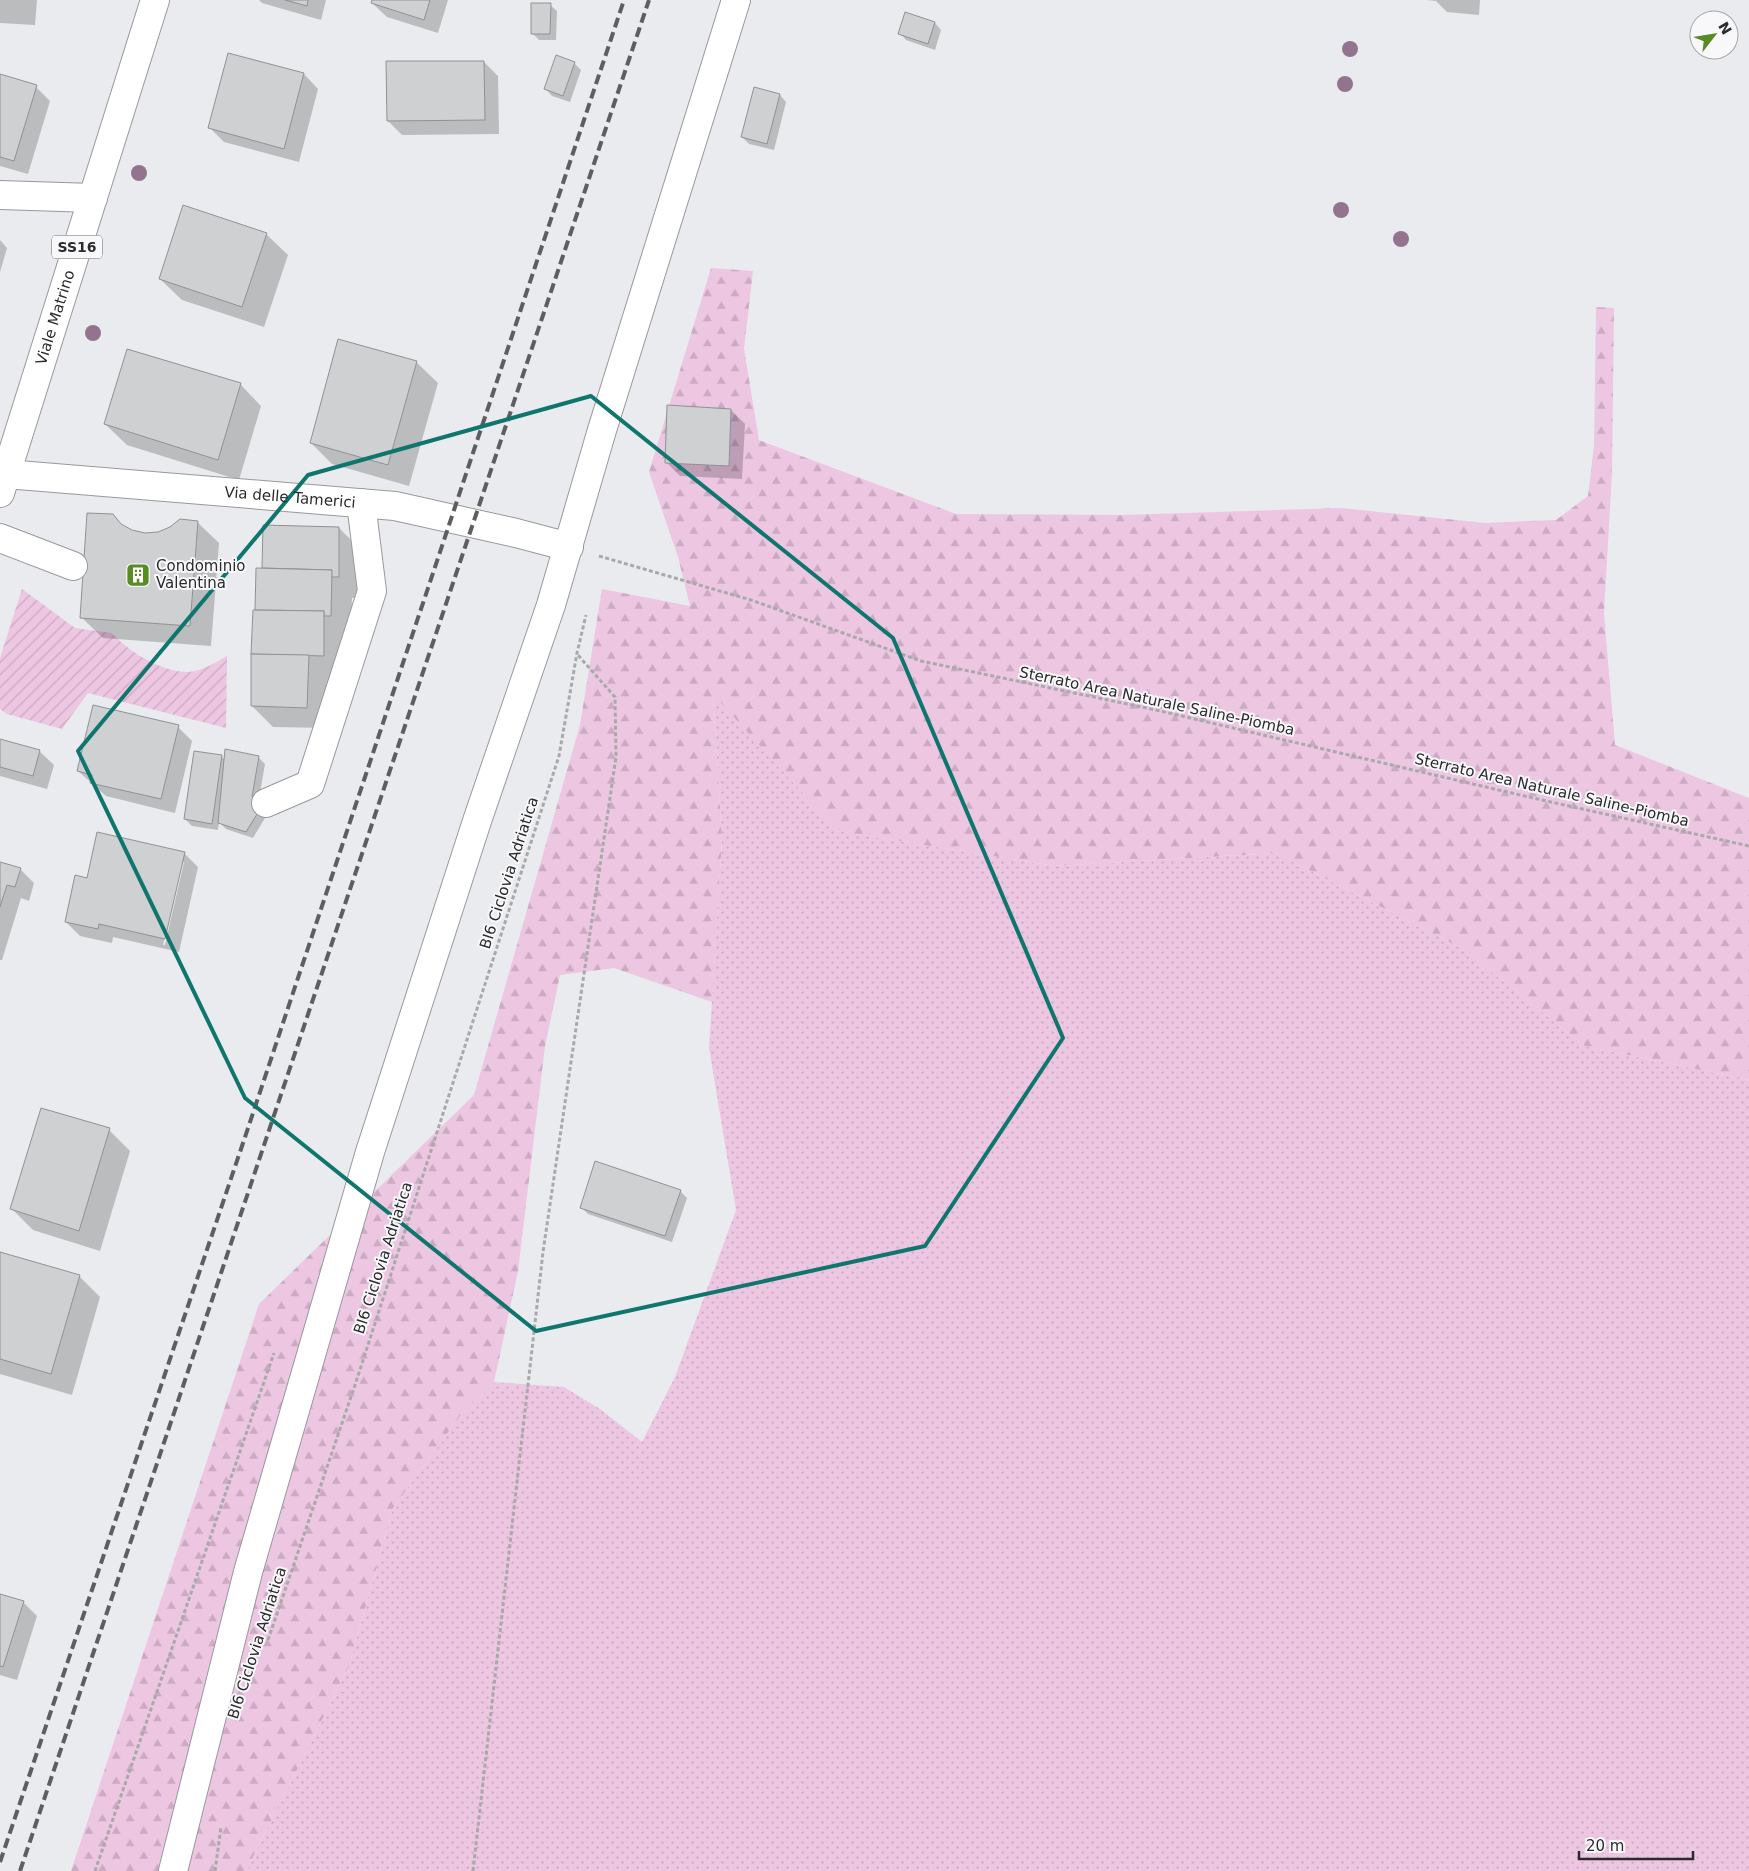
<svg xmlns="http://www.w3.org/2000/svg" width="1749" height="1871" viewBox="0 0 1749 1871" font-family="'DejaVu Sans',sans-serif">
	<defs>
		<pattern id="grass-dots" width="8" height="8" patternUnits="userSpaceOnUse" patternTransform="scale(1.25)"><rect width="8" height="8" fill="#edc6e2"/><path d="M2 2h.1M6 6h.1" fill="none" stroke="#cbaac2" stroke-width="1.8" stroke-linecap="round"/></pattern>
		<pattern id="forest-firs" width="22" height="20" patternUnits="userSpaceOnUse" patternTransform="scale(1.25)"><rect width="22" height="20" fill="#edc6e2"/><path d="M5 1l3.5 6h-7zM16 11l3.5 6h-7z" fill="#cbaac2"/></pattern>
		<pattern id="garden-furrows" width="10" height="10" patternUnits="userSpaceOnUse" patternTransform="scale(1.25)"><rect width="10" height="10" fill="#edc6e2"/><path d="M-1 1l2-2M0 10L10 0M9 11l2-2" fill="none" stroke="#cbaac2"/></pattern>
	</defs>
	<rect width="100%" height="100%" fill="#eaebee"/>
	<path fill="url(#grass-dots)" d="M 713,693 L 837,831 L 1055,866 L 1276,853 L 1463,949 L 1585,1046 L 1749,1080 L 1749,1871 L 246,1871 L 349,1666 L 393,1508 L 460,1416 L 494,1382 L 564,1387 L 600,1409 L 642,1442 L 675,1377 L 736,1210 L 709,1048 L 722,839 Z"/>
	<path fill="url(#forest-firs)" d="M 711,268 L 753,271 L 744,349 L 759,440 L 956,514 L 1121,515 L 1341,508 L 1485,523 L 1556,520 L 1588,496 L 1594,445 L 1596,307 L 1614,308 L 1612,472 L 1604,613 L 1615,745 L 1749,798 L 1749,1080 L 1585,1046 L 1463,949 L 1276,853 L 1055,866 L 837,831 L 713,694 L 722,839 L 712,1002 L 614,968 L 560,975 L 545,1046 L 518,1271 L 494,1382 L 460,1416 L 393,1508 L 349,1666 L 246,1871 L 71,1871 L 259,1304 L 474,1095 L 580,725 L 602,589 L 690,606 L 678,557 L 649,472 Z"/>
	<path fill="url(#garden-furrows)" d="M 22,589 L 75,628 L 112,633 C 128,652 169,677 195,671 C 206,669 217,661 227,656 L 226,728 L 88,693 L 62,729 L 7,714 L 0,709 L 0,658 Z"/>
	<g fill="#0003" fill-rule="evenodd">
		<path d="M 0,0 L 37,0 L 35,25 L 0,23 Z"/>
		<path d="M 259,0 L 326,0 L 321,20 L 262,3 Z"/>
		<path d="M 373,0 L 448,0 L 438,33 L 387,17 L 372,3 Z"/>
		<path d="M 1426,0 L 1480,0 L 1479,15 L 1447,12 L 1436,1 Z"/>
		<path d="M 550,5 L 557,11 L 556,40 L 539,40 L 532,33 Z"/>
		<path d="M 906,14 L 935,23 L 941,30 L 935,50 L 906,40 L 900,33 Z"/>
		<path d="M 229,54 L 304,74 L 318,89 L 299,162 L 224,142 L 210,128 Z"/>
		<path d="M 484,62 L 498,76 L 499,134 L 402,135 L 388,121 Z"/>
		<path d="M 574,63 L 581,70 L 570,102 L 552,96 L 546,89 Z"/>
		<path d="M 0,76 L 36,87 L 50,101 L 28,174 L 0,166 Z"/>
		<path d="M 780,95 L 786,102 L 774,150 L 749,144 L 742,137 Z"/>
		<path d="M 266,234 L 288,255 L 264,327 L 182,300 L 160,279 Z"/>
		<path d="M 0,240 L 7,248 L 0,272 Z"/>
		<path d="M 416,362 L 438,383 L 409,486 L 332,464 L 311,443 Z"/>
		<path d="M 240,384 L 261,406 L 239,480 L 127,445 L 105,424 Z"/>
		<path d="M 731,410 L 745,424 L 742,479 L 680,476 L 666,462 Z"/>
		<path d="M 197,522 L 219,543 L 211,646 L 103,638 L 81,617 L 122,526 L 132,531 L 145,534 L 158,534 Z"/>
		<path d="M 265,526 L 339,528 L 360,549 L 359,597 L 352,598 L 351,637 L 344,676 L 330,676 L 328,728 L 273,727 L 252,706 L 258,569 L 264,570 Z"/>
		<path d="M 178,727 L 192,741 L 175,813 L 106,796 L 78,771 Z"/>
		<path d="M 0,740 L 39,751 L 54,765 L 47,789 L 0,776 Z"/>
		<path d="M 221,756 L 225,760 L 258,757 L 265,764 L 258,804 L 268,813 L 253,838 L 226,829 L 219,822 L 218,830 L 192,826 L 185,819 Z"/>
		<path d="M 184,853 L 198,867 L 179,952 L 113,937 L 112,943 L 80,936 L 66,922 L 88,880 ZM 181,862 L 184,862 L 165,945 L 163,945 Z"/>
		<path d="M 0,863 L 20,869 L 34,883 L 29,901 L 21,898 L 2,960 L 0,960 Z"/>
		<path d="M 109,1130 L 130,1151 L 100,1251 L 33,1230 L 12,1209 Z"/>
		<path d="M 680,1191 L 687,1198 L 672,1242 L 588,1214 L 581,1207 Z"/>
		<path d="M 0,1253 L 79,1276 L 100,1297 L 72,1395 L 0,1374 Z"/>
		<path d="M 0,1595 L 23,1602 L 37,1616 L 17,1680 L 0,1675 Z"/>
	</g>
	<g fill="#ced0d2" stroke="#8f9294">
		<path d="M 285,0 L 308,0 L 307,6 Z"/>
		<path d="M 372,0 L 430,0 L 424,20 L 371,3 Z"/>
		<path d="M 531,3 L 551,3 L 550,34 L 531,34 Z"/>
		<path d="M 905,12 L 935,22 L 928,44 L 898,34 Z"/>
		<path d="M 228,53 L 304,73 L 284,149 L 208,128 Z"/>
		<path d="M 556,55 L 575,62 L 563,96 L 544,89 Z"/>
		<path d="M 386,61 L 484,61 L 485,120 L 387,121 Z"/>
		<path d="M 0,74 L 37,85 L 14,161 L 0,157 Z"/>
		<path d="M 754,87 L 780,94 L 767,144 L 741,137 Z"/>
		<path d="M 183,205 L 267,233 L 242,307 L 159,279 Z"/>
		<path d="M 338,339 L 417,361 L 388,465 L 310,443 Z"/>
		<path d="M 127,349 L 241,383 L 218,460 L 104,424 Z"/>
		<path d="M 667,405 L 731,409 L 729,466 L 665,463 Z"/>
		<path d="M 87,513 L 113,514 L 121,524 L 132,530 L 145,533 L 158,532 L 170,527 L 180,519 L 198,521 L 190,626 L 80,618 Z"/>
		<path d="M 263,525 L 339,527 L 339,577 L 331,577 L 332,570 L 262,568 Z"/>
		<path d="M 256,568 L 332,570 L 331,616 L 324,616 L 324,611 L 255,610 Z"/>
		<path d="M 253,610 L 324,611 L 324,656 L 251,654 Z"/>
		<path d="M 251,654 L 309,655 L 307,708 L 251,706 Z"/>
		<path d="M 93,705 L 179,725 L 161,799 L 90,783 L 92,775 L 77,771 Z"/>
		<path d="M 0,739 L 40,750 L 33,776 L 0,767 Z"/>
		<path d="M 225,749 L 259,756 L 252,797 L 262,806 L 246,832 L 218,823 Z"/>
		<path d="M 194,751 L 222,755 L 212,824 L 184,819 Z"/>
		<path d="M 97,832 L 185,852 L 165,939 L 99,924 L 98,929 L 65,922 L 75,875 L 87,878 Z"/>
		<path d="M 0,862 L 21,868 L 15,887 L 7,885 L 0,907 Z"/>
		<path d="M 41,1108 L 110,1128 L 79,1231 L 10,1209 Z"/>
		<path d="M 595,1161 L 681,1190 L 665,1236 L 580,1208 Z"/>
		<path d="M 0,1252 L 80,1275 L 51,1374 L 0,1359 Z"/>
		<path d="M 0,1594 L 24,1601 L 3,1667 L 0,1666 Z"/>
	</g>
	<g fill="none" stroke-linecap="round" stroke-linejoin="round">
		<g stroke="#99999c" stroke-width="30">
			<g id="minor">
				<path d="M 0,195 L 93,198"/>
				<path id="s1" d="M 6,474 L 395,506 L 516,533 L 569,547"/>
				<path d="M 0,538 L 73,566"/>
				<path d="M 266,803 L 310,784 L 372,591 L 361,503"/>
				<path d="M 173,1871 L 248,1572 L 370,1152 L 477,821 L 551,605 L 602,430 L 736,0"/>
			</g>
		</g>
		<g stroke="#99999c" stroke-width="30">
			<g id="major">
				<path id="s2" d="M 0,493 L 155,0"/>
			</g>
		</g>
		<g stroke="#a8a9ab" stroke-width="3" stroke-dasharray="4 2.5" stroke-linecap="butt">
			<path d="M 599,556 L 751,600 L 921,661 L 1156,710 L 1533,798 L 1749,846"/>
			<path d="M 268,1640 L 354,1388 L 559,756 L 577,653 L 586,615"/>
			<path d="M 95,1871 L 274,1353"/>
			<path d="M 215,1871 L 221,1827"/>
			<path d="M 473,1871 L 543,1252 L 616,757 L 615,697 L 577,654"/>
		</g>
		<use href="#minor" stroke="#fff" stroke-width="28"/>
		<use href="#major" stroke="#fff" stroke-width="28"/>
		<g stroke="#5e5e60" stroke-width="4" stroke-dasharray="10 5" stroke-linecap="butt">
			<path d="M 0,1862 L 241,1149 L 624,0"/>
			<path d="M 20,1871 L 649,0"/>
		</g>
	</g>
	<g fill="#93748f">
		<circle cx="1350" cy="49" r="8"/>
		<circle cx="1345" cy="84" r="8"/>
		<circle cx="139" cy="173" r="8"/>
		<circle cx="1341" cy="210" r="8"/>
		<circle cx="1401" cy="239" r="8"/>
		<circle cx="93" cy="333" r="8"/>
	</g>
	<path fill="none" stroke="#0f766e" stroke-width="4" stroke-linejoin="round" d="M 591,396 L 893,638 L 1063,1038 L 925,1246 L 536,1331 L 245,1098 L 78,751 L 308,475 Z"/>
	<defs>
		<g id="building-square" transform="scale(1.25)"><rect x="-9" y="-9" width="18" height="18" rx="4" fill="#588b23" stroke="#f8f8fb"/><path d="M-4-6H4V6H1V3H-1V6H-4ZM-2.5-4.3h1.7v1.8h-1.7ZM.8-4.3h1.7v1.8H.8ZM-2.5-1h1.7V.8h-1.7ZM.8-1h1.7V.8H.8Z" fill="#fff"/></g>
	</defs>
	<g fill-rule="evenodd">
		<use href="#building-square" x="138" y="575"/>
	</g>
	<g text-anchor="middle" stroke-width="4" stroke-linejoin="round" paint-order="stroke">
		<rect fill="#f8f8fb" stroke="#68686b" stroke-width="1" x="52" y="235.5" width="50" height="23" rx="4"/>
		<g font-size="14" font-weight="bold" fill="#2b2b2d">
			<text x="77" y="252">SS16</text>
		</g>
		<g font-size="15" fill="#2b2b2d" stroke="#f8f8fb">
			<text dy="5" stroke="none"><textPath href="#s2" startOffset="184">Viale Matrino</textPath></text>
			<text dy="5" stroke="none"><textPath href="#s1" startOffset="285">Via delle Tamerici</textPath></text>
			<text transform="translate(1157 701) rotate(12)" y="5">Sterrato Area Naturale Saline-Piomba</text>
			<text transform="translate(1552 790) rotate(13)" y="5">Sterrato Area Naturale Saline-Piomba</text>
			<text transform="translate(509 873) rotate(-72)" y="5">BI6 Ciclovia Adriatica</text>
			<text transform="translate(383 1258) rotate(-72)" y="5">BI6 Ciclovia Adriatica</text>
			<text transform="translate(257 1643) rotate(-72)" y="5">BI6 Ciclovia Adriatica</text>
		</g>
		<g font-size="15" fill="#2b2b2d" stroke="#f8f8fb" text-anchor="start">
			<text x="156" y="571">Condominio<tspan x="156" dy="17">Valentina</tspan></text>
		</g>
	</g>
	<g transform="translate(1714 35) rotate(59)"><circle r="24" fill="#f8f8fb" stroke="#a6a6a9"/>
	<path d="M0-4L9 19L0 12L-9 19Z" fill="#588b23"/>
	<text y="-8" font-size="14" font-weight="bold" text-anchor="middle" fill="#2b2b2d">N</text>
	</g>
	<path d="M1579 1851v8h114v-8" fill="none" stroke="#2b2b2d" stroke-width="2.5"/>
	<text x="1586" y="1851" font-size="15" fill="#2b2b2d" stroke="#f8f8fb" stroke-width="4" paint-order="stroke">20 m</text>
</svg>
